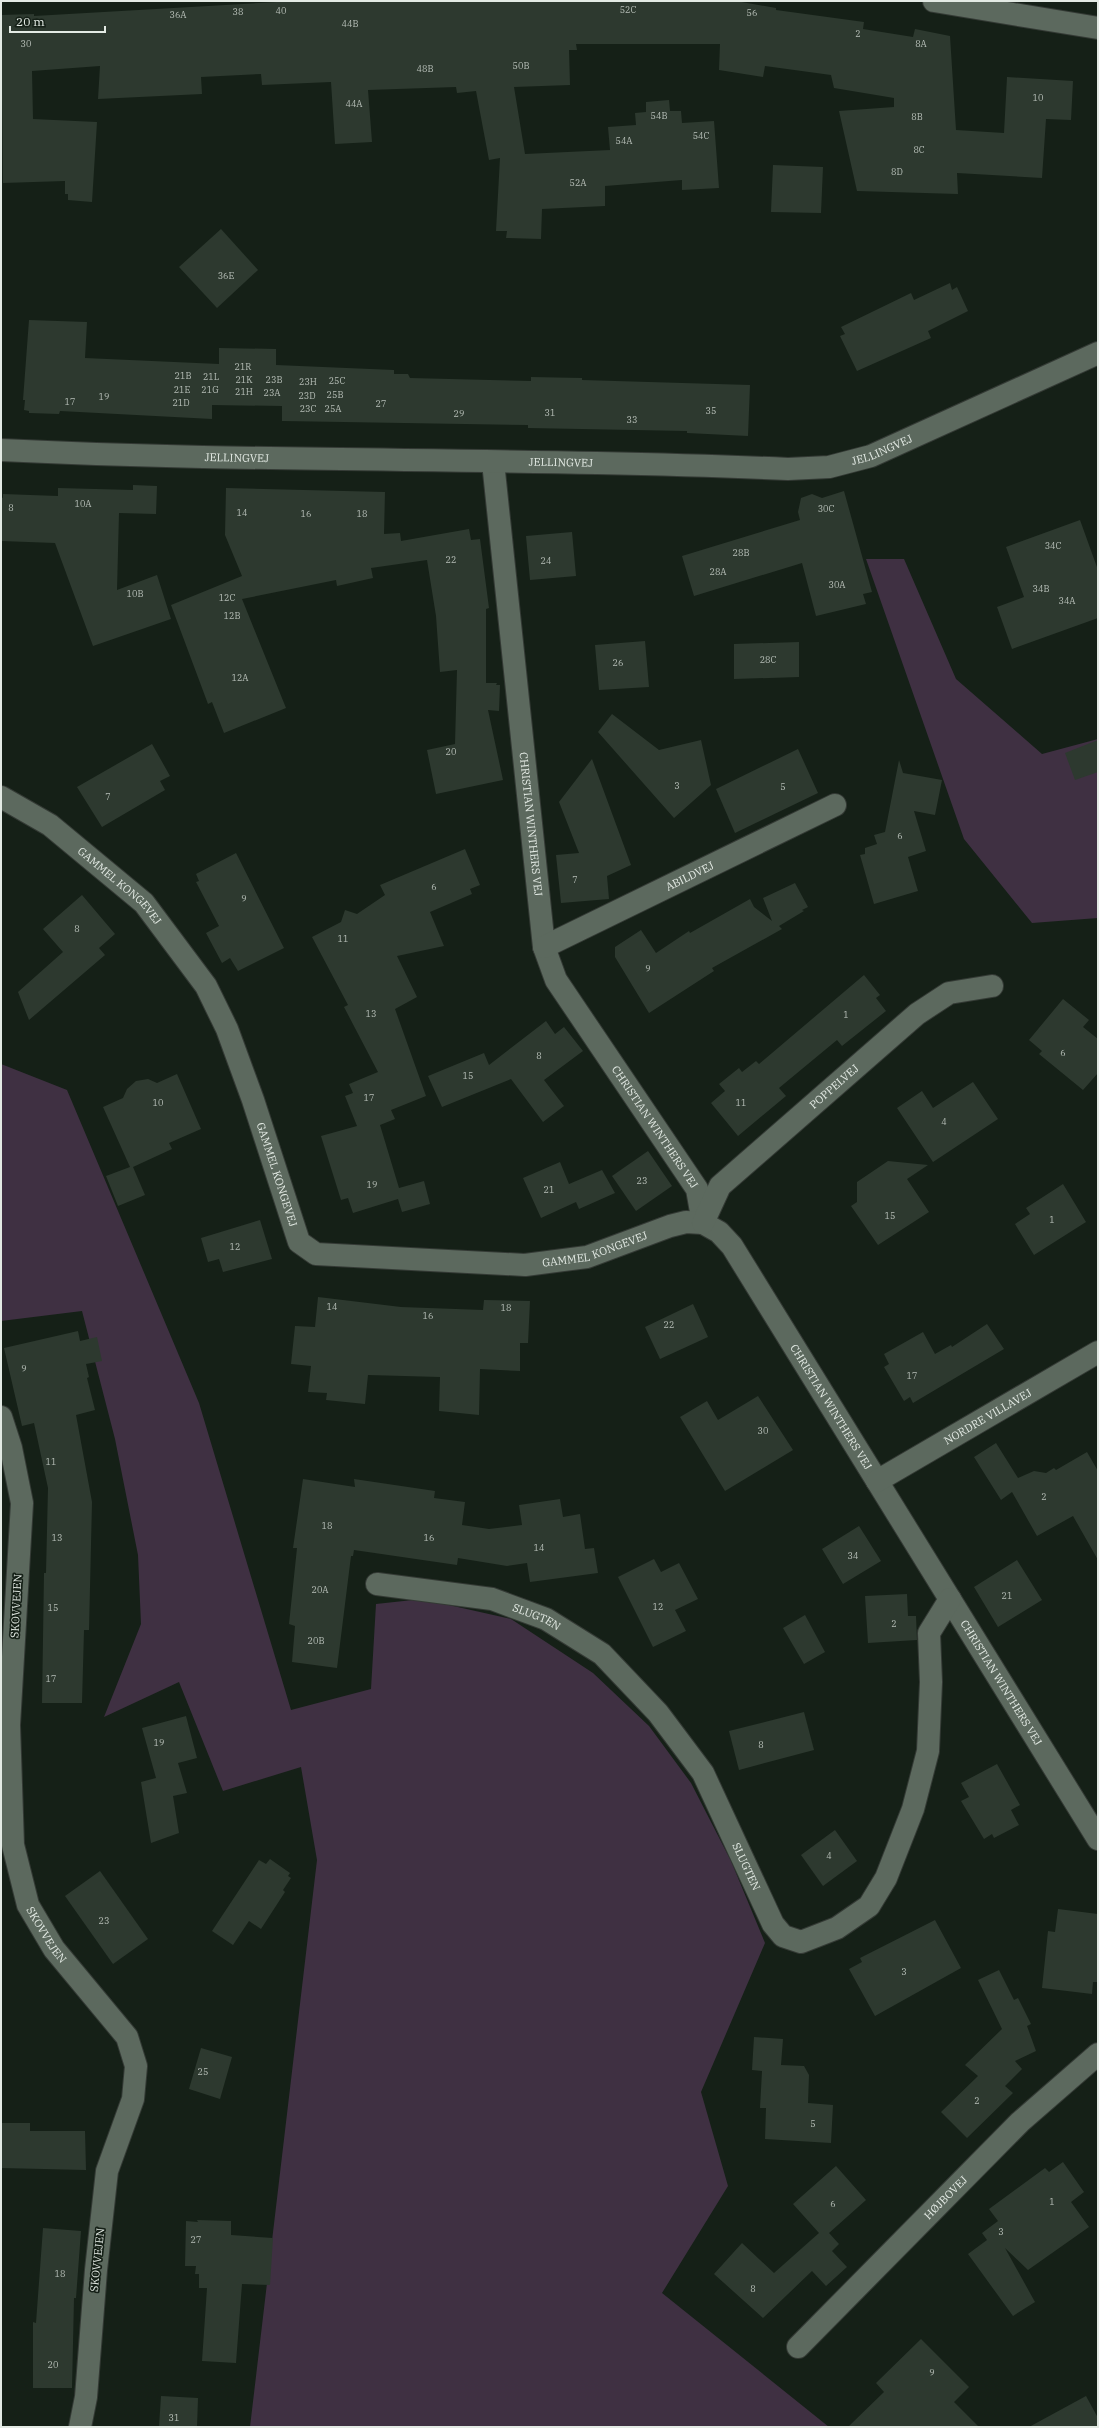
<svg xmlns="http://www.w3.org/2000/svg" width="1099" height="2428" viewBox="0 0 1099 2428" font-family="'IBM Plex Serif',serif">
	<rect width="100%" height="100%" fill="#152017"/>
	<g fill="#3f3042">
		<path d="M 866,559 L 904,559 L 956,679 L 1042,754 L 1098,739 L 1098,918 L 1032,923 L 964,839 Z"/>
		<path d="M 1,1064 L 67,1090 L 199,1403 L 291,1710 L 371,1689 L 376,1604 L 422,1599 L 511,1619 L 593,1673 L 649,1726 L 691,1783 L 731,1861 L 765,1943 L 701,2092 L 728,2186 L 662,2293 L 829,2427 L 250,2427 L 317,1860 L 301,1767 L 223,1791 L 179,1682 L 104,1717 L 141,1624 L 138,1555 L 115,1439 L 82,1311 L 1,1321 Z"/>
	</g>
	<g fill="#2d392f">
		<path d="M 295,1 L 736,1 L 776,8 L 776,10 L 864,22 L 863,29 L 913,37 L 915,29 L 950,36 L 956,130 L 1004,133 L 1007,77 L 1073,81 L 1071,120 L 1046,119 L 1042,178 L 957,173 L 958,194 L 857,191 L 839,111 L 894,107 L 894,98 L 834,88 L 831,75 L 765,66 L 763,77 L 719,70 L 720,44 L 576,44 L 577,50 L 569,50 L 570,85 L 514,87 L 525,154 L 610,150 L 608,127 L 636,125 L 635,113 L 646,112 L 646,102 L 669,100 L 670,111 L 681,111 L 682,123 L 714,121 L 719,188 L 682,190 L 682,180 L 605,186 L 605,206 L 542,209 L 541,239 L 506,238 L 507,231 L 496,231 L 500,158 L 489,160 L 476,91 L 457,93 L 456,87 L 368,90 L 372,142 L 335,144 L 331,82 L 262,85 L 261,74 L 201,77 L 202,94 L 98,99 L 100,66 L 32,71 L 33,119 L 97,122 L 92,202 L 68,200 L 68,194 L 65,194 L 65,181 L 3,183 L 1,15 L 34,14 L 34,16 Z"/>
		<path d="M 773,165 L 823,167 L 821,213 L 771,212 Z"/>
		<path d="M 221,229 L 258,270 L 217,308 L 179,267 Z"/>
		<path d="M 950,283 L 952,290 L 957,287 L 968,311 L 928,331 L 931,338 L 857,371 L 840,336 L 845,334 L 841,327 L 911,293 L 914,300 Z"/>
		<path d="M 29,320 L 87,322 L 85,358 L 219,364 L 219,348 L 276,349 L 276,365 L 394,370 L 394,374 L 408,374 L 410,378 L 531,381 L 531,377 L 582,378 L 582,380 L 750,385 L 748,436 L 687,433 L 687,431 L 528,428 L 528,425 L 282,421 L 282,406 L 212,405 L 212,419 L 60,411 L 59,414 L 29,413 L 29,411 L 24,410 L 25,400 L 23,400 Z"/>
		<path d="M 133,485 L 157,486 L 156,514 L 119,513 L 117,590 L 157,575 L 171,619 L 93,646 L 55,543 L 1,541 L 1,497 L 3,498 L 3,494 L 58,496 L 58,488 L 133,490 Z"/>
		<path d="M 226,488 L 385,492 L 384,534 L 400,533 L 401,541 L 469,529 L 471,540 L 480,539 L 489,608 L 486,609 L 486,683 L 497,683 L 496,685 L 500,685 L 499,711 L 488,710 L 503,780 L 436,794 L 427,750 L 455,744 L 457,670 L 440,672 L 436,616 L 427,560 L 371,568 L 373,578 L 337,586 L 336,580 L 242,599 L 286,708 L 224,733 L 212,702 L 208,704 L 171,605 L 242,576 L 225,535 Z"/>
		<path d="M 844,491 L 872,592 L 863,594 L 866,604 L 816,616 L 802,563 L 694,596 L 682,556 L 800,520 L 798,512 L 801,498 L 812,494 L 822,498 Z"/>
		<path d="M 1080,520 L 1098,570 L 1098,618 L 1012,649 L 997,607 L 1024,597 L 1006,547 Z"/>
		<path d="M 572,532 L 576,576 L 530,580 L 526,536 Z"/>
		<path d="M 645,641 L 649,687 L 599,690 L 595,645 Z"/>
		<path d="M 799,642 L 799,677 L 734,679 L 734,644 Z"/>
		<path d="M 612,714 L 659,750 L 701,740 L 711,785 L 674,818 L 598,732 Z"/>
		<path d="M 1098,740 L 1098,772 L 1075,780 L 1065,753 Z"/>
		<path d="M 152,744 L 170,776 L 160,781 L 165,790 L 102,827 L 77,787 Z"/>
		<path d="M 798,749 L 818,793 L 735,833 L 716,789 Z"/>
		<path d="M 592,759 L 631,865 L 607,876 L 609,899 L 561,903 L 556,855 L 579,853 L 559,802 Z"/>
		<path d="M 899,760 L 903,773 L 942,780 L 935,815 L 914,811 L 926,851 L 908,857 L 918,891 L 874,904 L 860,855 L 865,854 L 865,848 L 877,844 L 874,835 L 885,832 Z"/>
		<path d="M 465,849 L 480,885 L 470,889 L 472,894 L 430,912 L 444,946 L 397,956 L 417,997 L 395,1009 L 426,1096 L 391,1110 L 395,1119 L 380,1125 L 399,1188 L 424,1181 L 430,1204 L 402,1212 L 398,1199 L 353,1213 L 348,1198 L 341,1200 L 321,1136 L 357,1126 L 345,1096 L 353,1093 L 349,1084 L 378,1072 L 344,1007 L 348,1005 L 312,937 L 341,922 L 345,910 L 357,914 L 385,895 L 380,885 Z"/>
		<path d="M 236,853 L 284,948 L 238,971 L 230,958 L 222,963 L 206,933 L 219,926 L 196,882 L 199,881 L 196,874 Z"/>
		<path d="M 795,883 L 808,907 L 802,910 L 804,911 L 779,926 L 782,929 L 712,968 L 714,971 L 649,1013 L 615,957 L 615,947 L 641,930 L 656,953 L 689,931 L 690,933 L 750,899 L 754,907 L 772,921 L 763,898 Z"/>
		<path d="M 82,895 L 115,934 L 99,948 L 105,955 L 29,1020 L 18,992 L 63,952 L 43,929 Z"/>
		<path d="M 864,975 L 880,995 L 876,998 L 886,1011 L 842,1046 L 837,1040 L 779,1088 L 786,1096 L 738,1136 L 711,1103 L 725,1091 L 719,1084 L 739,1068 L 742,1072 L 756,1061 L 759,1064 Z"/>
		<path d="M 1063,999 L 1089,1020 L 1083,1027 L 1098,1039 L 1098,1073 L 1083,1090 L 1039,1054 L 1042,1051 L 1029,1040 Z"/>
		<path d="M 546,1021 L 555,1034 L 564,1027 L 583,1051 L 544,1080 L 564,1106 L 543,1122 L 511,1079 L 442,1107 L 428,1076 L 484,1053 L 489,1065 Z"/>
		<path d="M 177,1074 L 201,1129 L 169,1143 L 172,1149 L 133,1167 L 145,1195 L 118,1206 L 106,1176 L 130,1167 L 103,1107 L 123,1098 L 127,1089 L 136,1081 L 148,1079 L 157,1083 Z"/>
		<path d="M 973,1082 L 998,1119 L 933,1162 L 897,1108 L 922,1091 L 933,1108 Z"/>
		<path d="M 648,1151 L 672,1186 L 636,1211 L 612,1176 Z"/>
		<path d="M 888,1161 L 928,1165 L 907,1179 L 929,1212 L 878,1245 L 851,1206 L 857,1202 L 857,1182 Z"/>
		<path d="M 560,1162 L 569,1184 L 602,1170 L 615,1193 L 579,1209 L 576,1202 L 541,1218 L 523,1178 Z"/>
		<path d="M 1063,1184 L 1086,1222 L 1034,1255 L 1015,1224 L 1030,1214 L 1026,1208 Z"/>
		<path d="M 260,1220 L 272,1259 L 223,1272 L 219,1259 L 208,1262 L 201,1238 Z"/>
		<path d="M 318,1297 L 401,1307 L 483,1310 L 484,1300 L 530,1301 L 528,1343 L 520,1343 L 520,1371 L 480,1369 L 479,1415 L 439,1411 L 440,1377 L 368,1375 L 365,1404 L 326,1400 L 327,1393 L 308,1392 L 311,1366 L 291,1364 L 295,1326 L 315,1327 Z"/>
		<path d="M 693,1304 L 708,1337 L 660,1359 L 645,1327 Z"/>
		<path d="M 987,1324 L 1004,1349 L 913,1403 L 910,1397 L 904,1401 L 884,1367 L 889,1364 L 884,1354 L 923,1332 L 935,1354 L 951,1345 L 952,1347 Z"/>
		<path d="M 78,1331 L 80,1341 L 97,1337 L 102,1361 L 86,1364 L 89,1377 L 87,1378 L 95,1410 L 76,1415 L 92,1502 L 89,1630 L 84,1630 L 82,1703 L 42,1703 L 44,1573 L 46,1573 L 48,1488 L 34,1423 L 22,1426 L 4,1348 Z"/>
		<path d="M 758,1396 L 793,1450 L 725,1491 L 680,1417 L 707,1401 L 718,1420 Z"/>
		<path d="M 996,1443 L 1018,1478 L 1034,1471 L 1046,1473 L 1054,1468 L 1056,1470 L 1087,1452 L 1098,1471 L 1098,1560 L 1073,1516 L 1037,1536 L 1012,1492 L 1001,1500 L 974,1457 Z"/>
		<path d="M 303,1479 L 355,1487 L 354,1479 L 435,1491 L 434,1498 L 465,1502 L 462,1525 L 489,1529 L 522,1525 L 519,1505 L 560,1499 L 563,1517 L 580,1514 L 585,1549 L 594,1548 L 598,1573 L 530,1582 L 527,1563 L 507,1566 L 458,1558 L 457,1565 L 354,1550 L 353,1556 L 351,1556 L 337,1668 L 292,1662 L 295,1626 L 289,1624 L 297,1548 L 293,1548 Z"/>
		<path d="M 859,1526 L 881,1561 L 843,1584 L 822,1549 Z"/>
		<path d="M 654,1559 L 661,1572 L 679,1563 L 698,1599 L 675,1610 L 686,1631 L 653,1647 L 618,1577 Z"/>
		<path d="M 1017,1560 L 1042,1600 L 998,1627 L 974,1587 Z"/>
		<path d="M 907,1594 L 908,1616 L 916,1616 L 917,1640 L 868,1643 L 865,1596 Z"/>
		<path d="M 805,1615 L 825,1652 L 804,1664 L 783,1628 Z"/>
		<path d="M 804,1712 L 814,1750 L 739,1770 L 729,1731 Z"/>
		<path d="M 186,1716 L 197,1758 L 178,1763 L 187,1793 L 173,1796 L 179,1833 L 151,1843 L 141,1782 L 156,1778 L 142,1728 Z"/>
		<path d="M 997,1764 L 1020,1805 L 1011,1810 L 1019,1825 L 994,1838 L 992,1834 L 984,1839 L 961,1801 L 969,1797 L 961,1783 Z"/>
		<path d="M 835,1830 L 857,1861 L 823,1886 L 801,1855 Z"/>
		<path d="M 270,1859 L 290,1873 L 288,1876 L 291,1878 L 283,1890 L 285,1892 L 261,1929 L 249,1921 L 233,1945 L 212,1931 L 259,1860 L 266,1864 Z"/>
		<path d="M 100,1871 L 148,1939 L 113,1964 L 65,1896 Z"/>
		<path d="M 1058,1909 L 1098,1914 L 1098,1982 L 1093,1982 L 1092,1994 L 1042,1988 L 1048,1931 L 1055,1932 Z"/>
		<path d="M 935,1920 L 961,1968 L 875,2016 L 849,1969 L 862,1962 L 860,1958 Z"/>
		<path d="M 999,1970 L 1014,2000 L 1018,1998 L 1031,2024 L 1027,2026 L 1036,2051 L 1015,2061 L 1022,2069 L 1005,2086 L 1013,2093 L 967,2138 L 941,2112 L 978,2076 L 965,2065 L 1002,2029 L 978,1980 Z"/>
		<path d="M 754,2037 L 783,2039 L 781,2065 L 804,2066 L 809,2075 L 808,2103 L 833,2105 L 831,2143 L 765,2139 L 766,2108 L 760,2108 L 762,2071 L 752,2070 Z"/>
		<path d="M 201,2048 L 232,2057 L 220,2099 L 189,2089 Z"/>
		<path d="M 1,2123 L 30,2123 L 30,2131 L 85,2131 L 86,2170 L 1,2168 Z"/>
		<path d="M 1063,2162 L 1084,2192 L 1071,2202 L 1089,2227 L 1028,2270 L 1005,2248 L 1035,2302 L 1013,2316 L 968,2254 L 987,2240 L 982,2233 L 998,2221 L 989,2209 L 1045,2168 L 1049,2172 Z"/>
		<path d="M 836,2166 L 866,2200 L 829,2233 L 839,2244 L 832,2251 L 847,2267 L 826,2286 L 812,2271 L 763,2318 L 714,2274 L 742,2243 L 774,2273 L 819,2233 L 793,2204 Z"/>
		<path d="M 197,2220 L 231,2221 L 231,2235 L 273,2238 L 270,2285 L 242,2284 L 236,2363 L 202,2361 L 207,2288 L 199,2288 L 199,2274 L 195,2274 L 196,2266 L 185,2266 L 186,2221 L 198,2222 Z"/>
		<path d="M 43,2228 L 81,2231 L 76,2298 L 74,2298 L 72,2388 L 33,2388 L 33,2322 L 36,2323 Z"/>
		<path d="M 921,2339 L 969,2387 L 954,2402 L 979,2427 L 848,2427 L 884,2392 L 876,2383 Z"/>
		<path d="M 161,2396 L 198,2398 L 197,2427 L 159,2427 Z"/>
		<path d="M 1086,2396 L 1098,2418 L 1098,2427 L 1029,2427 Z"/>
	</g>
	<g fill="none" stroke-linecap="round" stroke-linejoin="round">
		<g stroke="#343a35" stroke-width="24">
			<g id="minor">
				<path d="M 934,1 L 1098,28"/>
				<path id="s1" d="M 493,462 L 544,947 L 556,980 L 697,1189 L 703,1223"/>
				<path id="s2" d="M 1,797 L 50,825 L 144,903 L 206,986 L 227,1029 L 253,1100 L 299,1242 L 316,1254 L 525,1265 L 587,1257 L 670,1226 L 686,1222 L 703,1223 L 719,1232 L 732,1246 L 1098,1839"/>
				<path id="s3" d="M 544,947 L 835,805"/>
				<path id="s4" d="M 703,1223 L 720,1186 L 917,1014 L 949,993 L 992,986"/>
				<path id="s5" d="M 1,1417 L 11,1448 L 22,1503 L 9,1725 L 13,1845 L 28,1905 L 54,1949 L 127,2037 L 136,2066 L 133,2099 L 107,2171 L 96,2270 L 86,2397 L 80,2427"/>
				<path id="s6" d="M 877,1481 L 1098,1352"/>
				<path id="s7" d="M 377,1584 L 492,1599 L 546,1619 L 602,1654 L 658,1713 L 703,1773 L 773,1924 L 783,1936 L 801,1942 L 837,1928 L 869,1906 L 886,1878 L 913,1809 L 928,1751 L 931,1682 L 929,1633 L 950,1599"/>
				<path id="s8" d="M 798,2347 L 1020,2122 L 1098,2054"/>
			</g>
		</g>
		<g stroke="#343a35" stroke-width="24">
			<g id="secondary">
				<path id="s9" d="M 1,450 C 263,463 526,457 788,469 L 829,467 L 871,456 L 1098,353"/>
			</g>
		</g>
		<use href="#minor" stroke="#5c695e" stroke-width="22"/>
		<use href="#secondary" stroke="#5c695e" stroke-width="22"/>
	</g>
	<g text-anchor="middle" stroke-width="3.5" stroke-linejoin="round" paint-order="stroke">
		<g font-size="9" fill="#b6beb7">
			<text x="628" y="13">52C</text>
			<text x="281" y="14">40</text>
			<text x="238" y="15">38</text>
			<text x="752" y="16">56</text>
			<text x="178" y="18">36A</text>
			<text x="350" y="27">44B</text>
			<text x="858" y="37">2</text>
			<text x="26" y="47">30</text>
			<text x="921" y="47">8A</text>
			<text x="521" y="69">50B</text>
			<text x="425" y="72">48B</text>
			<text x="1038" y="101">10</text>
			<text x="354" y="107">44A</text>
			<text x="659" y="119">54B</text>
			<text x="917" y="120">8B</text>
			<text x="701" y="139">54C</text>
			<text x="624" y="144">54A</text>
			<text x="919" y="153">8C</text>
			<text x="897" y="175">8D</text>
			<text x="578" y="186">52A</text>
			<text x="226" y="279">36E</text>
			<text x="243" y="370">21R</text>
			<text x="183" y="379">21B</text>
			<text x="211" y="380">21L</text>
			<text x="244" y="383">21K</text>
			<text x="274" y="383">23B</text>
			<text x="337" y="384">25C</text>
			<text x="308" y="385">23H</text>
			<text x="182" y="393">21E</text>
			<text x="210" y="393">21G</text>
			<text x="244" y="395">21H</text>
			<text x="272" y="396">23A</text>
			<text x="335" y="398">25B</text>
			<text x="307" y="399">23D</text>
			<text x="104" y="400">19</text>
			<text x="70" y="405">17</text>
			<text x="181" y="406">21D</text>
			<text x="381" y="407">27</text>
			<text x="308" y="412">23C</text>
			<text x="333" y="412">25A</text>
			<text x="711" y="414">35</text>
			<text x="550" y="416">31</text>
			<text x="459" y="417">29</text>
			<text x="632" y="423">33</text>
			<text x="83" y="507">10A</text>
			<text x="11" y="511">8</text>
			<text x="826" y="512">30C</text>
			<text x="242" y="516">14</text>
			<text x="306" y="517">16</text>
			<text x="362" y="517">18</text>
			<text x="1053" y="549">34C</text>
			<text x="741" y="556">28B</text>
			<text x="451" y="563">22</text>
			<text x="546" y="564">24</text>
			<text x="718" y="575">28A</text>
			<text x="837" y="588">30A</text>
			<text x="1041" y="592">34B</text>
			<text x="135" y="597">10B</text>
			<text x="227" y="601">12C</text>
			<text x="1067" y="604">34A</text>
			<text x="232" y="619">12B</text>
			<text x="768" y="663">28C</text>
			<text x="618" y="666">26</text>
			<text x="240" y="681">12A</text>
			<text x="451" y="755">20</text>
			<text x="677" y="789">3</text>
			<text x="783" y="790">5</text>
			<text x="108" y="800">7</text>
			<text x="900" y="839">6</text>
			<text x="575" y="883">7</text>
			<text x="434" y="890">6</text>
			<text x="244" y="902">9</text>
			<text x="77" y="932">8</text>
			<text x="343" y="942">11</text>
			<text x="648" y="972">9</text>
			<text x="371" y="1017">13</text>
			<text x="846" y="1018">1</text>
			<text x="1063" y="1056">6</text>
			<text x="539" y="1059">8</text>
			<text x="468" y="1079">15</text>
			<text x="369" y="1101">17</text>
			<text x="158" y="1106">10</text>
			<text x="741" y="1106">11</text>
			<text x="944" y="1125">4</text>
			<text x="642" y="1184">23</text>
			<text x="372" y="1188">19</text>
			<text x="549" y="1193">21</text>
			<text x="890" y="1219">15</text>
			<text x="1052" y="1223">1</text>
			<text x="235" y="1250">12</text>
			<text x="332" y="1310">14</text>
			<text x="506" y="1311">18</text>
			<text x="428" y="1319">16</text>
			<text x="669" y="1328">22</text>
			<text x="24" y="1372">9</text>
			<text x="912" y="1379">17</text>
			<text x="763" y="1434">30</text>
			<text x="51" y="1465">11</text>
			<text x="1044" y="1500">2</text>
			<text x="327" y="1529">18</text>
			<text x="57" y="1541">13</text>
			<text x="429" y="1541">16</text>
			<text x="539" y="1551">14</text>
			<text x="853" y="1559">34</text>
			<text x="320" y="1593">20A</text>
			<text x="1007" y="1599">21</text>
			<text x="658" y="1610">12</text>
			<text x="53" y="1611">15</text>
			<text x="894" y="1627">2</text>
			<text x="316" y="1644">20B</text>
			<text x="51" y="1682">17</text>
			<text x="159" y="1746">19</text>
			<text x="761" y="1748">8</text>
			<text x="829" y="1859">4</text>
			<text x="104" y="1924">23</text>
			<text x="904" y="1975">3</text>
			<text x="203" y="2075">25</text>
			<text x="977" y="2104">2</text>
			<text x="813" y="2127">5</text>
			<text x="1052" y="2205">1</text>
			<text x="833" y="2207">6</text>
			<text x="1001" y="2235">3</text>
			<text x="196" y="2243">27</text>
			<text x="60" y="2277">18</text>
			<text x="753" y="2292">8</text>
			<text x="53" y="2368">20</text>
			<text x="932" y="2376">9</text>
			<text x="174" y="2421">31</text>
		</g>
		<g font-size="11" fill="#e3eae4" stroke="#152017">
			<text dy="4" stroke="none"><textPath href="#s9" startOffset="884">JELLINGVEJ</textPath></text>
			<text dy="4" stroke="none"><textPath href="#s9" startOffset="236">JELLINGVEJ</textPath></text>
			<text dy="4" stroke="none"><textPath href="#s9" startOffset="560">JELLINGVEJ</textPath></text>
			<text dy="4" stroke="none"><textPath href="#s1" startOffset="364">CHRISTIAN WINTHERS VEJ</textPath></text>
			<text dy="4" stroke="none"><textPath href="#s3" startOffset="162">ABILDVEJ</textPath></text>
			<text dy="4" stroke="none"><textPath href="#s2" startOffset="149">GAMMEL KONGEVEJ</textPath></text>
			<text dy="4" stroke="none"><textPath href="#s4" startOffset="192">POPPELVEJ</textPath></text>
			<text dy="4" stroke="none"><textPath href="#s1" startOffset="700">CHRISTIAN WINTHERS VEJ</textPath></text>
			<text dy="4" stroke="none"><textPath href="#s2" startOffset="484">GAMMEL KONGEVEJ</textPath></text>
			<text dy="4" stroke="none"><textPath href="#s2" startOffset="857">GAMMEL KONGEVEJ</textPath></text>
			<text dy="4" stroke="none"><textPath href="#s2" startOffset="1196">CHRISTIAN WINTHERS VEJ</textPath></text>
			<text dy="4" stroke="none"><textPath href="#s6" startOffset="128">NORDRE VILLAVEJ</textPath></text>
			<text transform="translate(16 1606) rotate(-87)" y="4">SKOVVEJEN</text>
			<text dy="4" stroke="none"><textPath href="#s7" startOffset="164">SLUGTEN</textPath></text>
			<text dy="4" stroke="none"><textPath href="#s2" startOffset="1520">CHRISTIAN WINTHERS VEJ</textPath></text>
			<text dy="4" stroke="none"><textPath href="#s7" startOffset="499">SLUGTEN</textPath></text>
			<text dy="4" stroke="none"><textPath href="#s5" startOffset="528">SKOVVEJEN</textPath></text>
			<text dy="4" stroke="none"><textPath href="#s8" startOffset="210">HØJBOVEJ</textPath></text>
			<text transform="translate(97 2260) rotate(-84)" y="4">SKOVVEJEN</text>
		</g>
	</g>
	<rect width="1099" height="2428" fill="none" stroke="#e3eae4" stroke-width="4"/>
	<path d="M10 26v6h95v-6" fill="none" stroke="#e3eae4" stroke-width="2"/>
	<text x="16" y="26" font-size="12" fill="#e3eae4" stroke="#152017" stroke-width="3" paint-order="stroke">20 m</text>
</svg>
